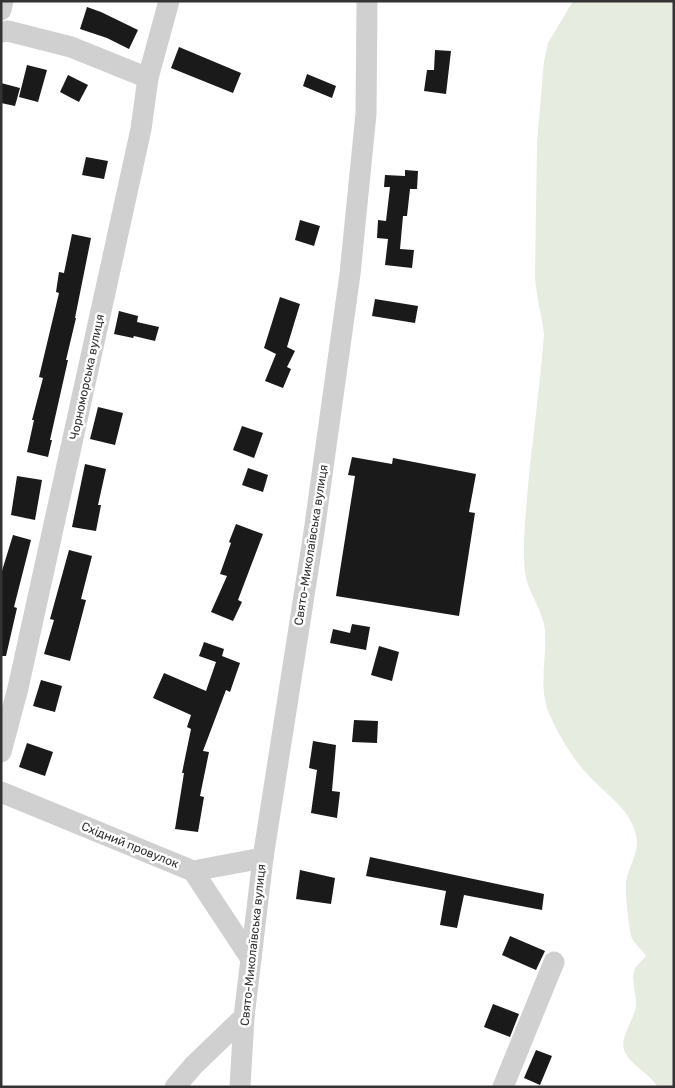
<svg xmlns="http://www.w3.org/2000/svg" width="675" height="1088" viewBox="0 0 675 1088" font-family="Rubik,sans-serif">
	<rect width="100%" height="100%" fill="#fff"/>
	<path fill="#e6ecdf" d="M 573,1 L 674,1 L 674,1087 L 658,1087 C 649,1073 629,1064 624,1050 C 620,1037 634,1020 636,1006 C 637,995 631,982 634,971 C 636,965 642,961 646,956 C 642,949 635,945 632,938 C 629,932 625,889 626,882 C 629,863 642,851 635,831 C 628,808 605,793 589,776 C 572,758 559,736 549,713 C 538,687 547,657 545,630 C 543,610 528,593 525,573 C 522,544 526,514 528,486 C 533,435 540,385 544,335 C 542,315 536,296 535,276 L 537,143 L 544,61 L 548,43 Z"/>
	<g fill="#1a1a1a">
		<path d="M 87,7 L 101,12 L 138,30 L 129,49 L 107,38 L 80,29 Z"/>
		<path d="M 179,47 L 241,73 L 233,93 L 171,68 Z"/>
		<path d="M 435,50 L 451,51 L 446,94 L 424,91 L 427,70 L 434,70 Z"/>
		<path d="M 27,65 L 47,70 L 38,102 L 19,97 Z"/>
		<path d="M 307,74 L 336,86 L 332,98 L 303,86 Z"/>
		<path d="M 68,75 L 88,85 L 79,102 L 60,92 Z"/>
		<path d="M 1,83 L 20,88 L 15,106 L 1,103 Z"/>
		<path d="M 86,157 L 108,161 L 104,179 L 82,175 Z"/>
		<path d="M 405,170 L 418,171 L 417,189 L 410,189 L 407,216 L 403,216 L 400,249 L 414,250 L 412,268 L 385,265 L 388,239 L 377,238 L 378,220 L 386,221 L 390,187 L 384,187 L 385,175 L 405,176 Z"/>
		<path d="M 300,220 L 320,226 L 314,246 L 295,240 Z"/>
		<path d="M 72,234 L 91,238 L 75,318 L 76,318 L 66,360 L 68,360 L 50,440 L 52,440 L 48,457 L 27,452 L 34,420 L 32,420 L 43,378 L 39,377 L 59,293 L 56,292 L 59,272 L 64,273 Z"/>
		<path d="M 280,297 L 300,304 L 287,347 L 295,351 L 287,367 L 291,369 L 283,388 L 265,381 L 276,354 L 264,348 Z"/>
		<path d="M 375,299 L 418,306 L 415,323 L 372,316 Z"/>
		<path d="M 119,311 L 138,316 L 137,322 L 159,327 L 155,341 L 134,336 L 133,338 L 114,334 Z"/>
		<path d="M 98,407 L 123,413 L 115,445 L 90,439 Z"/>
		<path d="M 242,426 L 263,433 L 254,458 L 233,450 Z"/>
		<path d="M 352,457 L 392,464 L 393,458 L 476,474 L 469,512 L 475,513 L 459,616 L 336,596 L 355,476 L 348,475 Z"/>
		<path d="M 85,464 L 106,469 L 98,505 L 101,505 L 96,531 L 72,527 Z"/>
		<path d="M 248,468 L 268,475 L 263,492 L 242,485 Z"/>
		<path d="M 17,476 L 42,480 L 35,520 L 11,515 Z"/>
		<path d="M 236,524 L 263,534 L 238,600 L 242,602 L 233,621 L 211,612 L 227,576 L 220,574 L 231,543 L 229,542 Z"/>
		<path d="M 13,535 L 31,540 L 14,607 L 17,608 L 6,656 L 1,656 L 1,574 Z"/>
		<path d="M 69,550 L 92,556 L 81,599 L 86,600 L 70,661 L 44,654 L 54,620 L 50,619 Z"/>
		<path d="M 352,624 L 370,627 L 366,650 L 330,643 L 333,629 L 350,633 Z"/>
		<path d="M 204,642 L 224,649 L 222,656 L 240,663 L 230,692 L 226,690 L 203,751 L 209,752 L 200,796 L 204,797 L 198,832 L 175,829 L 184,773 L 182,773 L 191,729 L 187,727 L 191,715 L 153,698 L 164,673 L 206,691 L 216,662 L 199,656 Z"/>
		<path d="M 379,646 L 399,652 L 392,681 L 371,675 Z"/>
		<path d="M 41,680 L 62,686 L 55,712 L 33,706 Z"/>
		<path d="M 354,720 L 378,721 L 377,743 L 352,742 Z"/>
		<path d="M 313,741 L 336,745 L 332,791 L 340,792 L 337,818 L 311,813 L 317,770 L 309,768 Z"/>
		<path d="M 27,743 L 53,752 L 45,776 L 19,767 Z"/>
		<path d="M 370,857 L 544,894 L 542,910 L 464,895 L 457,928 L 440,925 L 446,891 L 366,876 Z"/>
		<path d="M 300,870 L 335,878 L 331,904 L 296,899 Z"/>
		<path d="M 510,936 L 545,951 L 536,970 L 502,955 Z"/>
		<path d="M 493,1004 L 519,1014 L 510,1037 L 484,1027 Z"/>
		<path d="M 536,1050 L 552,1056 L 540,1085 L 524,1078 Z"/>
	</g>
	<g fill="none" stroke-linecap="round" stroke-linejoin="round">
		<g stroke="#d0d0d0" stroke-width="21">
			<path d="M 1,10 L 3,1"/>
			<path d="M 1,32 L 8,31 L 71,47 L 148,78"/>
			<path d="M 1,752 L 18,688 L 141,129 L 148,78 L 169,1"/>
			<path d="M 1,792 L 193,871 L 263,858"/>
			<path d="M 193,871 L 251,959"/>
			<path d="M 175,1087 L 194,1065 L 244,1017"/>
			<path d="M 240,1087 L 244,1017 L 263,858 L 314,532 L 350,274 L 366,114 L 367,1"/>
			<path d="M 503,1087 L 554,962"/>
		</g>
	</g>
	<g text-anchor="middle" stroke-width="5" stroke-linejoin="round" paint-order="stroke">
		<g font-size="12" fill="#333" stroke="#fff">
			<text transform="translate(87 377) rotate(-78)" y="4">Чорноморська вулиця</text>
			<text transform="translate(311 545) rotate(-81)" y="4">Свято-Миколаївська вулиця</text>
			<text transform="translate(130 845) rotate(22)" y="4">Східний провулок</text>
			<text transform="translate(253 945) rotate(-84)" y="4">Свято-Миколаївська вулиця</text>
		</g>
	</g>
	<rect width="675" height="1088" fill="none" stroke="#333333" stroke-width="5"/>
</svg>
